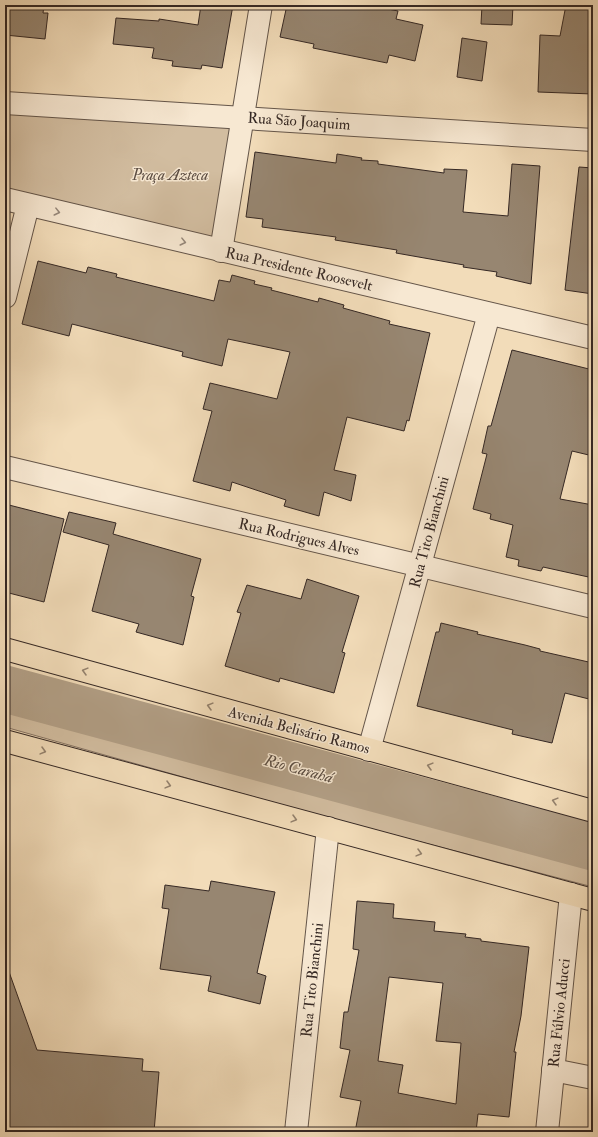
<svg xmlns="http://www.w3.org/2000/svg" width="598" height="1137" viewBox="0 0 598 1137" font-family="'IM FELL Double Pica',serif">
	<rect width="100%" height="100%" fill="#f2dcb9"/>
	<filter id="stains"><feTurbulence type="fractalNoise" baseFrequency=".005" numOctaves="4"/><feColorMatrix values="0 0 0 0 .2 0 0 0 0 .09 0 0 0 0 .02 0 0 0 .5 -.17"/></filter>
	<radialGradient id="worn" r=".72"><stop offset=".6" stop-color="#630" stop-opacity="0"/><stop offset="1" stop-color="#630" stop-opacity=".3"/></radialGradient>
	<g fill="#d2bda0" stroke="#847262">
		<path d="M 5,103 L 243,117 L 221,251 L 5,199 Z"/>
		<path d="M 5,668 L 593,831 L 593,887 L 329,818 L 5,727 Z"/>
	</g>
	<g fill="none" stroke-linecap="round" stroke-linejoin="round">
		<path stroke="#b29f86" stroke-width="47" d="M 5,689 L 593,847"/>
	</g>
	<g fill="#978671" stroke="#352824" fill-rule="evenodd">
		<path d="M 5,5 L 44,5 L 43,13 L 48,13 L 45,39 L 5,35 Z"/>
		<path d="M 201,5 L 233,5 L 222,68 L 202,65 L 201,69 L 172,66 L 173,61 L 152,58 L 154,48 L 113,44 L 116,18 L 159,21 L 159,19 L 198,25 Z"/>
		<path d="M 287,5 L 368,5 L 398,11 L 396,19 L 423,25 L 415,61 L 389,55 L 387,63 L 313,48 L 314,44 L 280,37 Z"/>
		<path d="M 482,5 L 513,5 L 512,25 L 481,24 Z"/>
		<path d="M 566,5 L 593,5 L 593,15 L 590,33 L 593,33 L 593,94 L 538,92 L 540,35 L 560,36 Z"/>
		<path d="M 462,38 L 487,42 L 482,81 L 457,77 Z"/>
		<path d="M 255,152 L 336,163 L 337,154 L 362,158 L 361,160 L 378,161 L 378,164 L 444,173 L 444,169 L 467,170 L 463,212 L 508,216 L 512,164 L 540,166 L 531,284 L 496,276 L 497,272 L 463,267 L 464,265 L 396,253 L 397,250 L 335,240 L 336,237 L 262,227 L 263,219 L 246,217 Z"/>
		<path d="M 579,167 L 593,168 L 593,294 L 565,290 Z"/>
		<path d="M 38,261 L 86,273 L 88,267 L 117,274 L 116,277 L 214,301 L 219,280 L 230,282 L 232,275 L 255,281 L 254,284 L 272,288 L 271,290 L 318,302 L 319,298 L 344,305 L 343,308 L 390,321 L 389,324 L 430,333 L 409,421 L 407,420 L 404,431 L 347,417 L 334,470 L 356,475 L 351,501 L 324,492 L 319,516 L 284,506 L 286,500 L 232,482 L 230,491 L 193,481 L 212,411 L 203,409 L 210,383 L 277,399 L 290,352 L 228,339 L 222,366 L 182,356 L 183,352 L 72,324 L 69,336 L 22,324 Z"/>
		<path d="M 512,350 L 593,370 L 593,456 L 572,451 L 560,499 L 593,505 L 593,578 L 543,567 L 541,571 L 518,566 L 519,560 L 506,557 L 513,525 L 490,519 L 491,514 L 473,509 L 487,454 L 482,453 L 488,426 L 491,426 Z"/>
		<path d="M 5,504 L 64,519 L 44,602 L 5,592 Z"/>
		<path d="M 69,512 L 116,523 L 113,534 L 201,559 L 191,596 L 194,597 L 183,645 L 136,632 L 139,624 L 92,611 L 109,545 L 63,532 Z"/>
		<path d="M 307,579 L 359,596 L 342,652 L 345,653 L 334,693 L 280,678 L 279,682 L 225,666 L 241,613 L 237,612 L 247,585 L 301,599 Z"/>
		<path d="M 441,623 L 478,632 L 477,634 L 525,645 L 540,649 L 540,651 L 593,663 L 593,700 L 565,693 L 552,743 L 512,734 L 513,730 L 417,706 L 436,632 L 439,632 Z"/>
		<path d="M 211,881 L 275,892 L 257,973 L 266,976 L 260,1004 L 208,991 L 211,976 L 160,969 L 169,909 L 162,908 L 165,885 L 209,891 Z"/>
		<path d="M 357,901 L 394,904 L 393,918 L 435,922 L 434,931 L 466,934 L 465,937 L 481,939 L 481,941 L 529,947 L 521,1016 L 514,1052 L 516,1052 L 509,1117 L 478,1114 L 476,1132 L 355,1132 L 361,1101 L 340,1097 L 350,1050 L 340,1048 L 344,1012 L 348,1012 L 359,950 L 353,949 ZM 389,977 L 443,983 L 436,1041 L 461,1043 L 456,1104 L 398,1093 L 403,1065 L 378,1061 Z"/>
		<path d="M 8,969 L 37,1050 L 143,1059 L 142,1071 L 159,1072 L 154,1132 L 5,1132 L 5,970 Z"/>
	</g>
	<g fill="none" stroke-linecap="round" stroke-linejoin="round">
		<g stroke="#645549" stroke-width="24">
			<g id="minor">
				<path d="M 5,103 L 593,140"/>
				<path d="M 5,199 L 593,338"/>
				<path d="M 221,251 L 261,5"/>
				<path d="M 5,297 L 28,205"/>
				<path d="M 5,467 L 593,607"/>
				<path d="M 369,750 L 489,314"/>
				<path d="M 553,1070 L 593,1078"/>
				<path d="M 296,1132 L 328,828"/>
				<path d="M 547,1132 L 571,894"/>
			</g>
		</g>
		<g stroke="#352824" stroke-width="24">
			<g id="major">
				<path d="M 5,649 L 593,811"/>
				<path d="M 5,741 L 593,900"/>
			</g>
		</g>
		<use href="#minor" stroke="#f7e8d2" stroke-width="22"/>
		<use href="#major" stroke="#f2dcb9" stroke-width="22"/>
	</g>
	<defs><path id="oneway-chevron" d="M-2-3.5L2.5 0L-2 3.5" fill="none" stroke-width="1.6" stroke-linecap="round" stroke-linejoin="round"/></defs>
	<g stroke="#96887b">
		<use href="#oneway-chevron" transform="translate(57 212) rotate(14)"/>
		<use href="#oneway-chevron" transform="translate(183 242) rotate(14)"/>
	</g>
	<g stroke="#94826e">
		<use href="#oneway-chevron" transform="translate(85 671) rotate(-165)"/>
		<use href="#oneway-chevron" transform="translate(210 706) rotate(-165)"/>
		<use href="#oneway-chevron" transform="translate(43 751) rotate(15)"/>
		<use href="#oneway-chevron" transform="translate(430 766) rotate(-165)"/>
		<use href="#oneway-chevron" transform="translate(168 785) rotate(15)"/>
		<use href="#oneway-chevron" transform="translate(555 801) rotate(-165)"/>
		<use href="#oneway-chevron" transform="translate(294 819) rotate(15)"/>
		<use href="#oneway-chevron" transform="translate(419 853) rotate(15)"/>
	</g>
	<g text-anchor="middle" stroke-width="3" stroke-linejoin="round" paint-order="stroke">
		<g font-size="15" fill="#352824" stroke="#f7e8d2">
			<text transform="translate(299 121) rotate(4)" y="5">Rua São Joaquim</text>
			<text transform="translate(299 269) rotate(13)" y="5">Rua Presidente Roosevelt</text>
			<text transform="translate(429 532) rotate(-75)" y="5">Rua Tito Bianchini</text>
			<text transform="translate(299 537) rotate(13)" y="5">Rua Rodrigues Alves</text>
			<text transform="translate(299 730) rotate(15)" y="5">Avenida Belisário Ramos</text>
			<text transform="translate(312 980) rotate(-84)" y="5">Rua Tito Bianchini</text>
			<text transform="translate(559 1013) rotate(-84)" y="5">Rua Fúlvio Aducci</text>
		</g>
		<g font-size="15" font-style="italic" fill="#5c4d43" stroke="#f7e8d2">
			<text x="170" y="180">Praça Azteca</text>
		</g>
		<g font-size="16" font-style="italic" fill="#5a4c41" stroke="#f7e8d2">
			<text transform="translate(299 768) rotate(15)" y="6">Rio Carahá</text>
		</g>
	</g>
	<rect width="598" height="1137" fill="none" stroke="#f2dcb9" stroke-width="20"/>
	<rect x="6" y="6" width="586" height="1125" fill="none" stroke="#352824" stroke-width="2"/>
	<rect x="10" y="10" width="578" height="1117" fill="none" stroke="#352824"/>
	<rect width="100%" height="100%" filter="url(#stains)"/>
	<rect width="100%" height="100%" fill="url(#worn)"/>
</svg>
